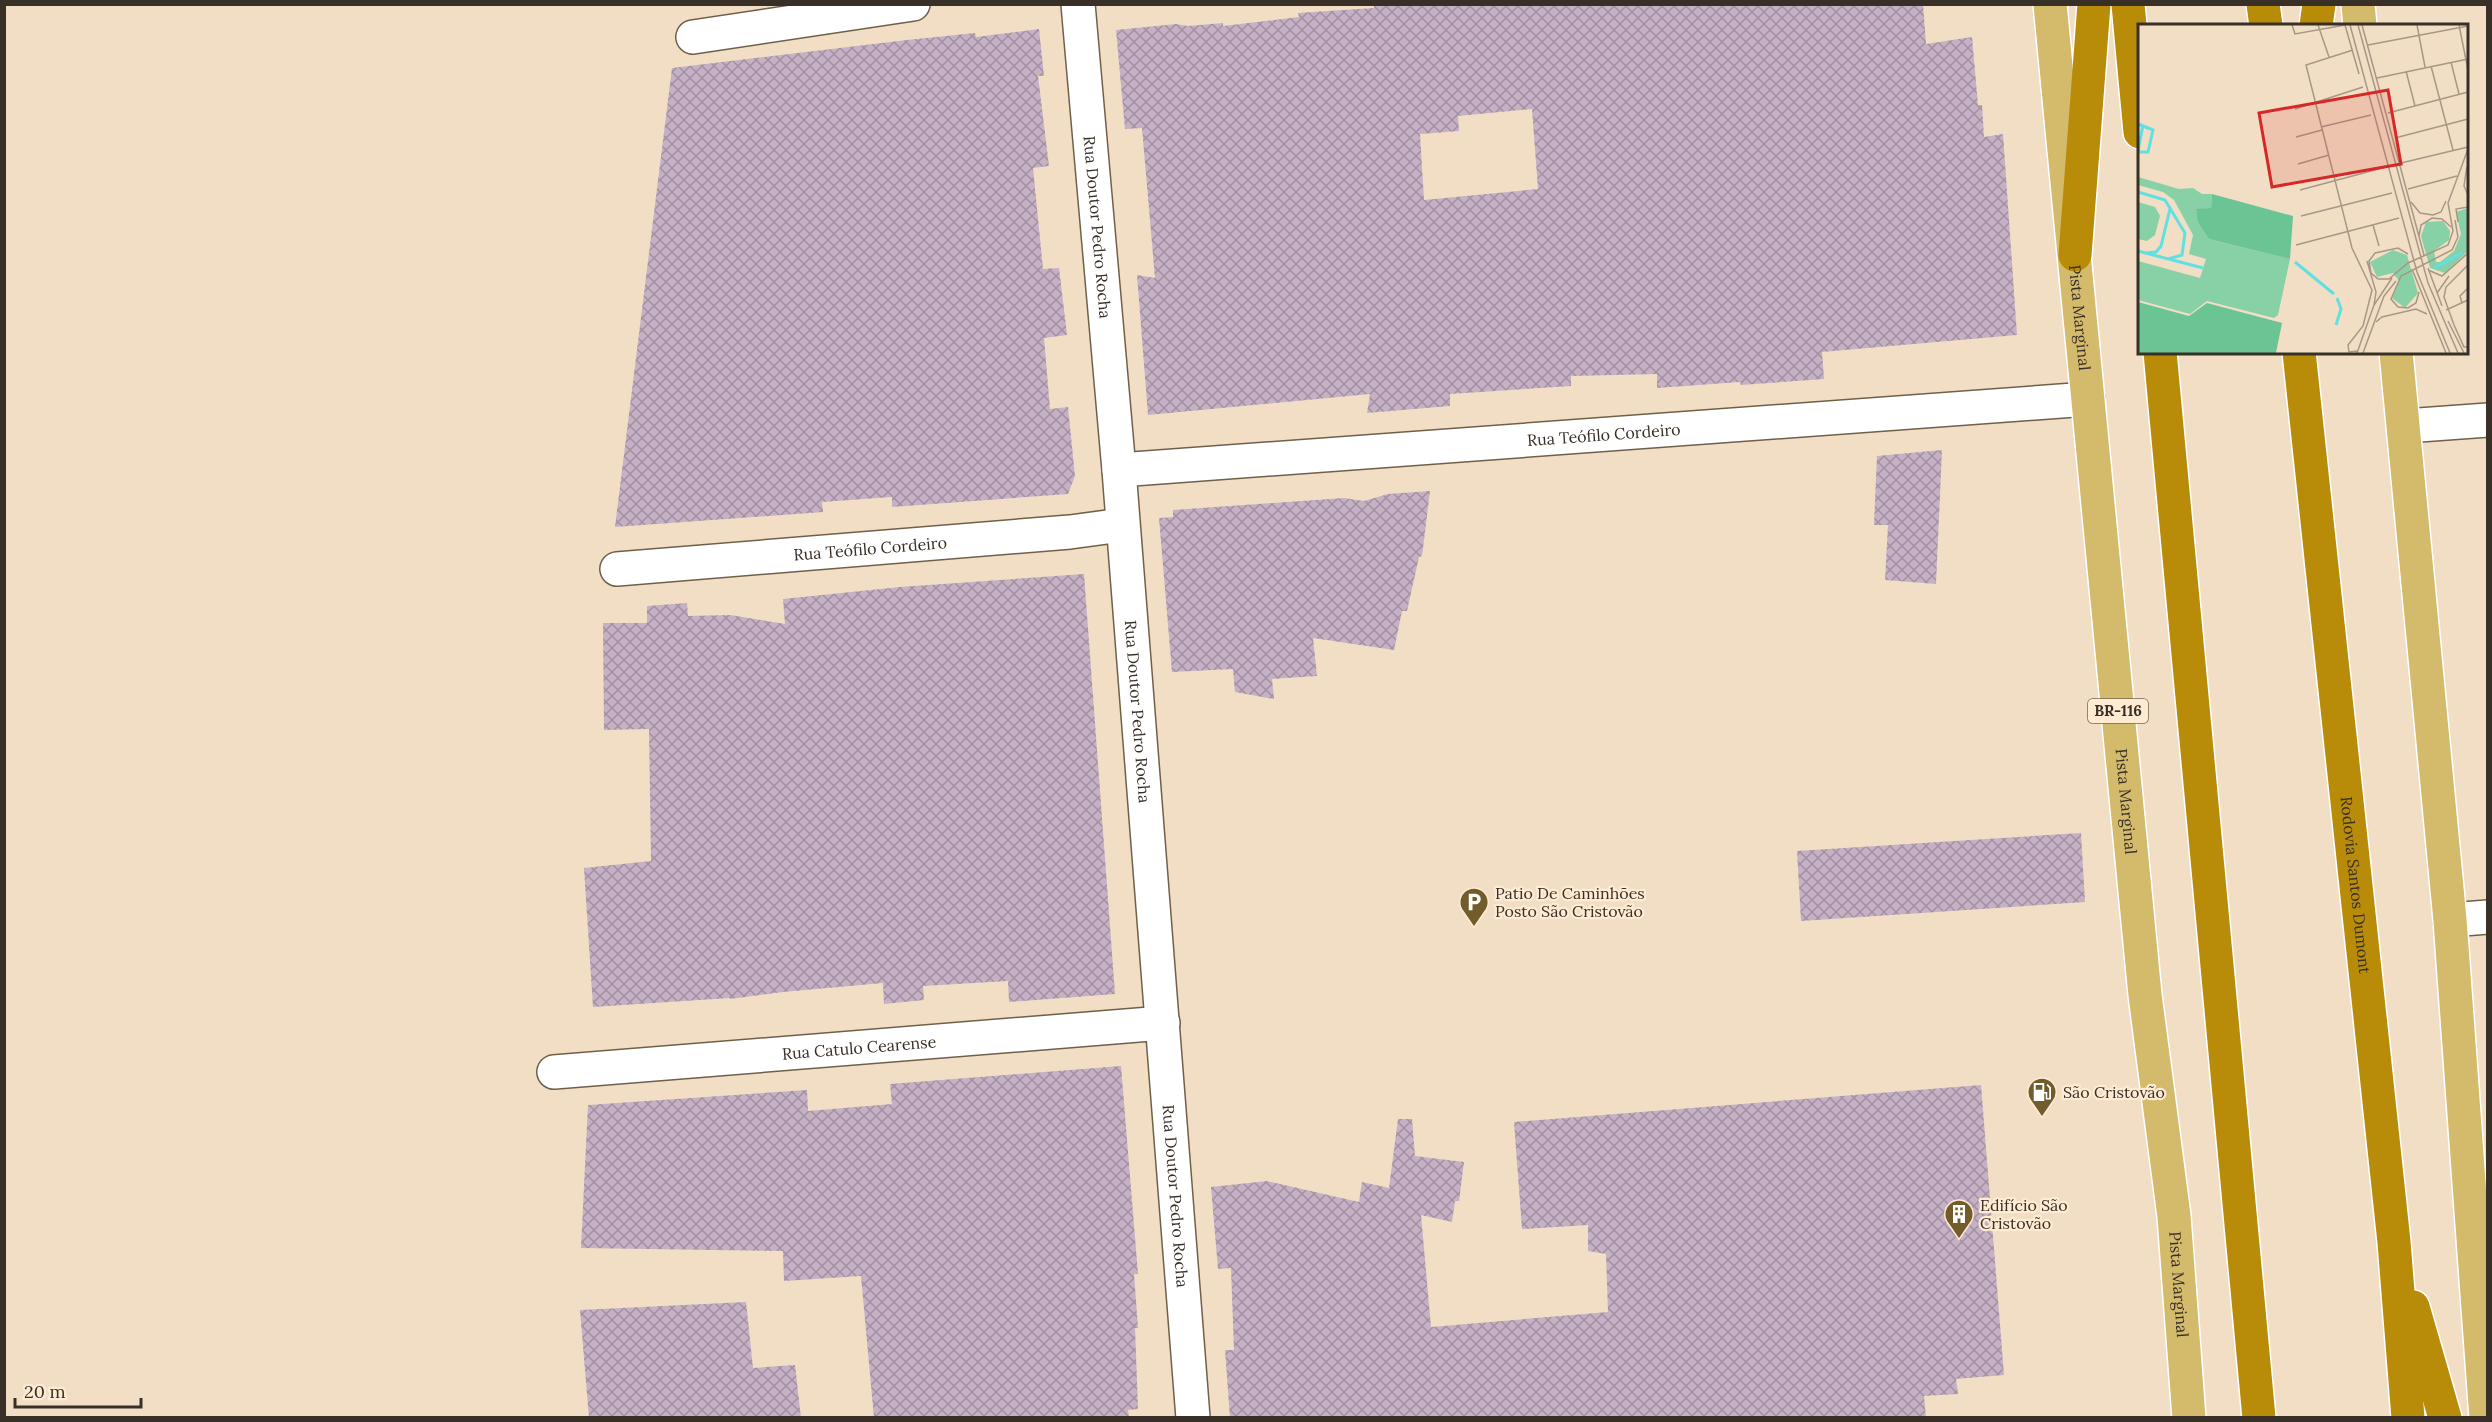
<svg xmlns="http://www.w3.org/2000/svg" width="2492" height="1422" viewBox="0 0 2492 1422" font-family="Lora,serif">
	<defs>
		<pattern id="building-cross-hatch" width="8" height="8" patternUnits="userSpaceOnUse" patternTransform="scale(1.5)"><rect width="8" height="8" fill="#c6b0c6"/><path d="M0 0l8 8M0 8l8-8" fill="none" stroke="#a290a1"/></pattern>
	</defs>
	<rect width="100%" height="100%" fill="#f1dec5"/>
	<g fill="url(#building-cross-hatch)" fill-rule="evenodd">
		<path d="M 1374,4 L 1923,4 L 1926,44 L 1972,37 L 1978,105 L 1982,105 L 1984,137 L 2003,134 L 2017,335 L 1822,352 L 1824,379 L 1741,385 L 1740,382 L 1657,388 L 1657,374 L 1571,376 L 1571,386 L 1450,394 L 1450,406 L 1367,413 L 1370,394 L 1148,415 L 1137,275 L 1155,278 L 1142,128 L 1125,129 L 1116,30 L 1176,24 L 1188,26 L 1223,23 L 1223,26 L 1299,17 L 1298,13 L 1374,8 ZM 1532,109 L 1538,189 L 1424,200 L 1420,134 L 1459,131 L 1458,116 Z"/>
		<path d="M 1039,29 L 1044,76 L 1038,76 L 1049,166 L 1033,168 L 1043,269 L 1059,268 L 1067,335 L 1044,338 L 1050,409 L 1068,407 L 1075,476 L 1068,494 L 892,507 L 892,497 L 822,502 L 823,512 L 615,527 L 672,68 L 907,40 L 975,33 L 976,37 Z"/>
		<path d="M 1942,450 L 1936,584 L 1885,580 L 1888,525 L 1874,525 L 1877,456 Z"/>
		<path d="M 1430,491 L 1422,556 L 1419,557 L 1407,611 L 1402,611 L 1394,650 L 1313,638 L 1317,676 L 1272,679 L 1274,699 L 1235,692 L 1233,669 L 1172,672 L 1159,518 L 1173,517 L 1173,510 L 1344,498 L 1364,501 L 1388,494 Z"/>
		<path d="M 1084,574 L 1115,994 L 1009,1002 L 1008,981 L 923,986 L 924,1000 L 884,1004 L 883,983 L 783,992 L 730,999 L 730,998 L 593,1007 L 584,868 L 651,861 L 649,729 L 604,730 L 603,623 L 647,623 L 647,606 L 687,603 L 688,616 L 730,615 L 785,624 L 783,599 L 900,587 Z"/>
		<path d="M 2081,833 L 2085,902 L 1801,921 L 1797,851 Z"/>
		<path d="M 1121,1066 L 1138,1274 L 1134,1274 L 1138,1328 L 1135,1328 L 1138,1409 L 1128,1410 L 1129,1418 L 874,1418 L 861,1276 L 784,1281 L 783,1251 L 581,1248 L 588,1105 L 807,1090 L 808,1111 L 892,1104 L 890,1084 Z"/>
		<path d="M 1981,1085 L 2004,1375 L 1956,1379 L 1958,1394 L 1924,1396 L 1926,1418 L 1230,1418 L 1225,1350 L 1234,1350 L 1231,1268 L 1218,1269 L 1211,1187 L 1267,1181 L 1359,1202 L 1362,1182 L 1389,1188 L 1398,1119 L 1412,1119 L 1415,1156 L 1464,1162 L 1459,1201 L 1455,1201 L 1452,1222 L 1421,1215 L 1431,1327 L 1608,1312 L 1606,1254 L 1588,1251 L 1588,1225 L 1522,1229 L 1514,1122 Z"/>
		<path d="M 746,1302 L 753,1368 L 795,1365 L 801,1418 L 589,1418 L 580,1310 Z"/>
	</g>
	<g fill="none" stroke-linecap="round" stroke-linejoin="round">
		<g stroke="#70604a" stroke-width="36">
			<g id="minor">
				<path id="s1" d="M 1078,4 L 1119,470 L 1193,1418"/>
				<path d="M 693,37 L 913,4"/>
				<path d="M 2405,426 L 2488,420"/>
				<path id="s2" d="M 1119,470 L 2088,399"/>
				<path id="s3" d="M 617,569 L 1070,532 L 1122,525"/>
				<path d="M 2450,920 L 2488,917"/>
				<path id="s4" d="M 554,1072 L 1163,1023"/>
			</g>
		</g>
		<g stroke="#fff" stroke-width="36">
			<g id="major">
				<path id="s5" d="M 2050,4 L 2145,995 L 2174,1216 L 2189,1418"/>
				<path d="M 2358,4 L 2360,26"/>
				<path d="M 2396,352 L 2450,920 L 2486,1418"/>
			</g>
		</g>
		<g stroke="#fff" stroke-width="36">
			<g id="highway">
				<path d="M 2128,4 L 2140,132"/>
				<path d="M 2263,4 L 2266,26"/>
				<path d="M 2316,26 L 2319,4"/>
				<path d="M 2075,255 L 2094,4"/>
				<path d="M 2160,352 L 2259,1418"/>
				<path id="s6" d="M 2299,352 L 2394,1242 L 2408,1418"/>
				<path d="M 2413,1307 L 2445,1418"/>
			</g>
		</g>
		<use href="#minor" stroke="#fff" stroke-width="33"/>
		<use href="#major" stroke="#d4ba6b" stroke-width="33"/>
		<use href="#highway" stroke="#b88c08" stroke-width="33"/>
	</g>
	<defs>
		<g id="parking-pin" transform="scale(1.5)"><path d="M0 17L-7.5 6A9.5 9.5 0 1 1 7.5 6Z" fill="#735c2c" stroke="#ffebd2"/><path d="M-3.5-5.5H1a3.5 3.5 0 0 1 0 7H-1V5.5H-3.5ZM-1-3.4V-.6H.8a1.4 1.4 0 0 0 0-2.8Z" fill="#fff"/></g>
		<g id="fuel-pin" transform="scale(1.5)"><path d="M0 17L-7.5 6A9.5 9.5 0 1 1 7.5 6Z" fill="#735c2c" stroke="#ffebd2"/><path d="M-5.5-6h7V0h2V4h1.3V-2.5L3-4.5l.8-.8L6-3V5H2.5V1h-1V6h-7ZM-4.2-4.7v3.2H.2V-4.7Z" fill="#fff"/></g>
		<g id="building-pin" transform="scale(1.5)"><path d="M0 17L-7.5 6A9.5 9.5 0 1 1 7.5 6Z" fill="#735c2c" stroke="#ffebd2"/><path d="M-4-6H4V6H1V3H-1V6H-4ZM-2.5-4.3h1.7v1.8h-1.7ZM.8-4.3h1.7v1.8H.8ZM-2.5-1h1.7V.8h-1.7ZM.8-1h1.7V.8H.8Z" fill="#fff"/></g>
	</defs>
	<g fill-rule="evenodd">
		<use href="#parking-pin" x="1474" y="902"/>
		<use href="#fuel-pin" x="2042" y="1092"/>
		<use href="#building-pin" x="1959" y="1214"/>
	</g>
	<g text-anchor="middle" stroke-width="4.5" stroke-linejoin="round" paint-order="stroke">
		<rect fill="#ffebd2" stroke="#74685a" stroke-width="1.5" x="2088" y="699" width="60" height="24" rx="4.5"/>
		<g font-size="15" font-weight="bold" fill="#383027">
			<text x="2118" y="716">BR-116</text>
		</g>
		<g font-size="16" fill="#383027" stroke="#ffebd2">
			<text dy="6" stroke="none"><textPath href="#s1" startOffset="224">Rua Doutor Pedro Rocha</textPath></text>
			<text dy="6" stroke="none"><textPath href="#s5" startOffset="315">Pista Marginal</textPath></text>
			<text dy="6" stroke="none"><textPath href="#s2" startOffset="486">Rua Teófilo Cordeiro</textPath></text>
			<text dy="6" stroke="none"><textPath href="#s3" startOffset="254">Rua Teófilo Cordeiro</textPath></text>
			<text dy="6" stroke="none"><textPath href="#s1" startOffset="710">Rua Doutor Pedro Rocha</textPath></text>
			<text dy="6" stroke="none"><textPath href="#s5" startOffset="801">Pista Marginal</textPath></text>
			<text dy="6" stroke="none"><textPath href="#s6" startOffset="536">Rodovia Santos Dumont</textPath></text>
			<text dy="6" stroke="none"><textPath href="#s4" startOffset="306">Rua Catulo Cearense</textPath></text>
			<text dy="6" stroke="none"><textPath href="#s1" startOffset="1196">Rua Doutor Pedro Rocha</textPath></text>
			<text dy="6" stroke="none"><textPath href="#s5" startOffset="1287">Pista Marginal</textPath></text>
		</g>
		<g font-size="16" fill="#383027" stroke="#ffebd2" text-anchor="start">
			<text x="1495" y="899">Patio De Caminhões<tspan x="1495" dy="18">Posto São Cristovão</tspan></text>
			<text x="2063" y="1098">São Cristovão</text>
			<text x="1980" y="1211">Edifício São<tspan x="1980" dy="18">Cristovão</tspan></text>
		</g>
	</g>
	<g transform="translate(2138 24)">
		<rect width="330" height="330" fill="#f1dec5"/>
		<path d="M 0,153 L 41,165 L 55,164 L 64,170 L 74,170 L 73,184 L 58,186 L 71,215 L 152,235 L 140,291 L 136,294 L 69,277 L 52,290 L 0,276 L 0,237 L 62,254 L 68,235 L 51,230 L 55,211 L 36,176 L 25,168 L 0,161 ZM 0,178 L 17,183 L 22,192 L 17,211 L 9,217 L 0,215 ZM 330,184 L 330,227 L 307,249 L 292,244 L 283,212 L 288,198 L 305,197 L 312,207 L 311,216 L 296,227 L 298,238 L 302,238 L 316,227 L 323,210 L 318,188 ZM 255,226 L 269,231 L 280,269 L 267,284 L 254,274 L 261,257 L 255,249 L 239,253 L 232,238 Z" fill="#88d1a7"/>
		<path d="M 74,170 L 155,192 L 152,235 L 71,215 L 60,198 L 58,185 L 73,184 ZM 0,278 L 51,292 L 69,279 L 144,299 L 138,329 L 0,329 Z" fill="#6bc493"/>
		<path fill="none" stroke="#60e0e2" stroke-width="3" d="M 0,100 L 15,106 L 10,128 L 0,128M 0,127 L 5,101M 0,168 L 27,176 L 47,209 L 44,231 L 30,235M 0,227 L 65,244M 7,229 L 18,228 L 23,222 L 32,185M 157,238 L 196,270M 296,244 L 324,229M 198,301 L 203,285 L 199,274"/>
		<path fill="none" stroke="#a79886" stroke-width="1.5" d="M 154,1 L 157,10 L 207,1M 180,1 L 191,33M 207,1 L 221,50M 212,1 L 279,248 L 312,329M 220,1 L 290,259 L 320,329M 224,1 L 286,231M 279,1 L 287,43M 321,1 L 330,46M 230,21 L 330,2M 215,26 L 168,41 L 214,224 L 234,266 L 225,302 L 210,321 L 211,328 L 219,327M 313,38 L 321,70M 293,42 L 315,126M 268,47 L 277,82M 239,54 L 330,35M 157,85 L 225,63M 250,89 L 330,68M 183,103 L 233,91M 158,113 L 184,106M 257,114 L 330,95M 263,139 L 330,123M 160,140 L 191,131M 329,142 L 326,162 L 330,171M 270,165 L 319,152M 162,166 L 248,143M 273,178 L 282,189 L 295,191 L 303,188 L 308,177M 163,192 L 254,169M 320,198 L 318,185 L 330,183M 235,201 L 241,222M 281,212 L 283,201 L 294,194 L 304,195 L 313,203M 158,221 L 261,194M 270,230 L 260,224 L 237,229 L 231,237 L 233,249 L 240,255 L 251,255 L 270,239 L 310,221 L 315,207 L 310,179 L 330,125M 229,237 L 238,268 L 236,281M 330,241 L 308,263 L 306,273 L 316,301 L 326,323 L 330,323M 290,244 L 304,282M 274,245 L 308,329M 290,246 L 304,252 L 330,229M 281,268 L 278,279 L 270,284 L 260,283 L 253,275 L 263,252 L 314,226 L 320,213 L 317,196M 299,269 L 311,252M 324,279 L 322,272 L 330,264M 308,286 L 330,276M 310,297 L 326,329M 238,298 L 244,293 L 278,285 L 289,290M 219,329 L 236,281 L 254,254M 225,329 L 246,272 L 258,257"/>
		<path fill="#d62828" fill-opacity="0.15" stroke="#d62828" stroke-width="3" d="M 250,66 L 263,140 L 134,163 L 121,89 Z"/>
		<rect width="330" height="330" fill="none" stroke="#383027" stroke-width="3"/>
	</g>
	<rect width="2492" height="1422" fill="none" stroke="#383027" stroke-width="12"/>
	<path d="M15 1398v9h126v-9" fill="none" stroke="#383027" stroke-width="3"/>
	<text x="24" y="1398" font-size="18" fill="#383027" stroke="#ffebd2" stroke-width="4.5" paint-order="stroke">20 m</text>
</svg>
